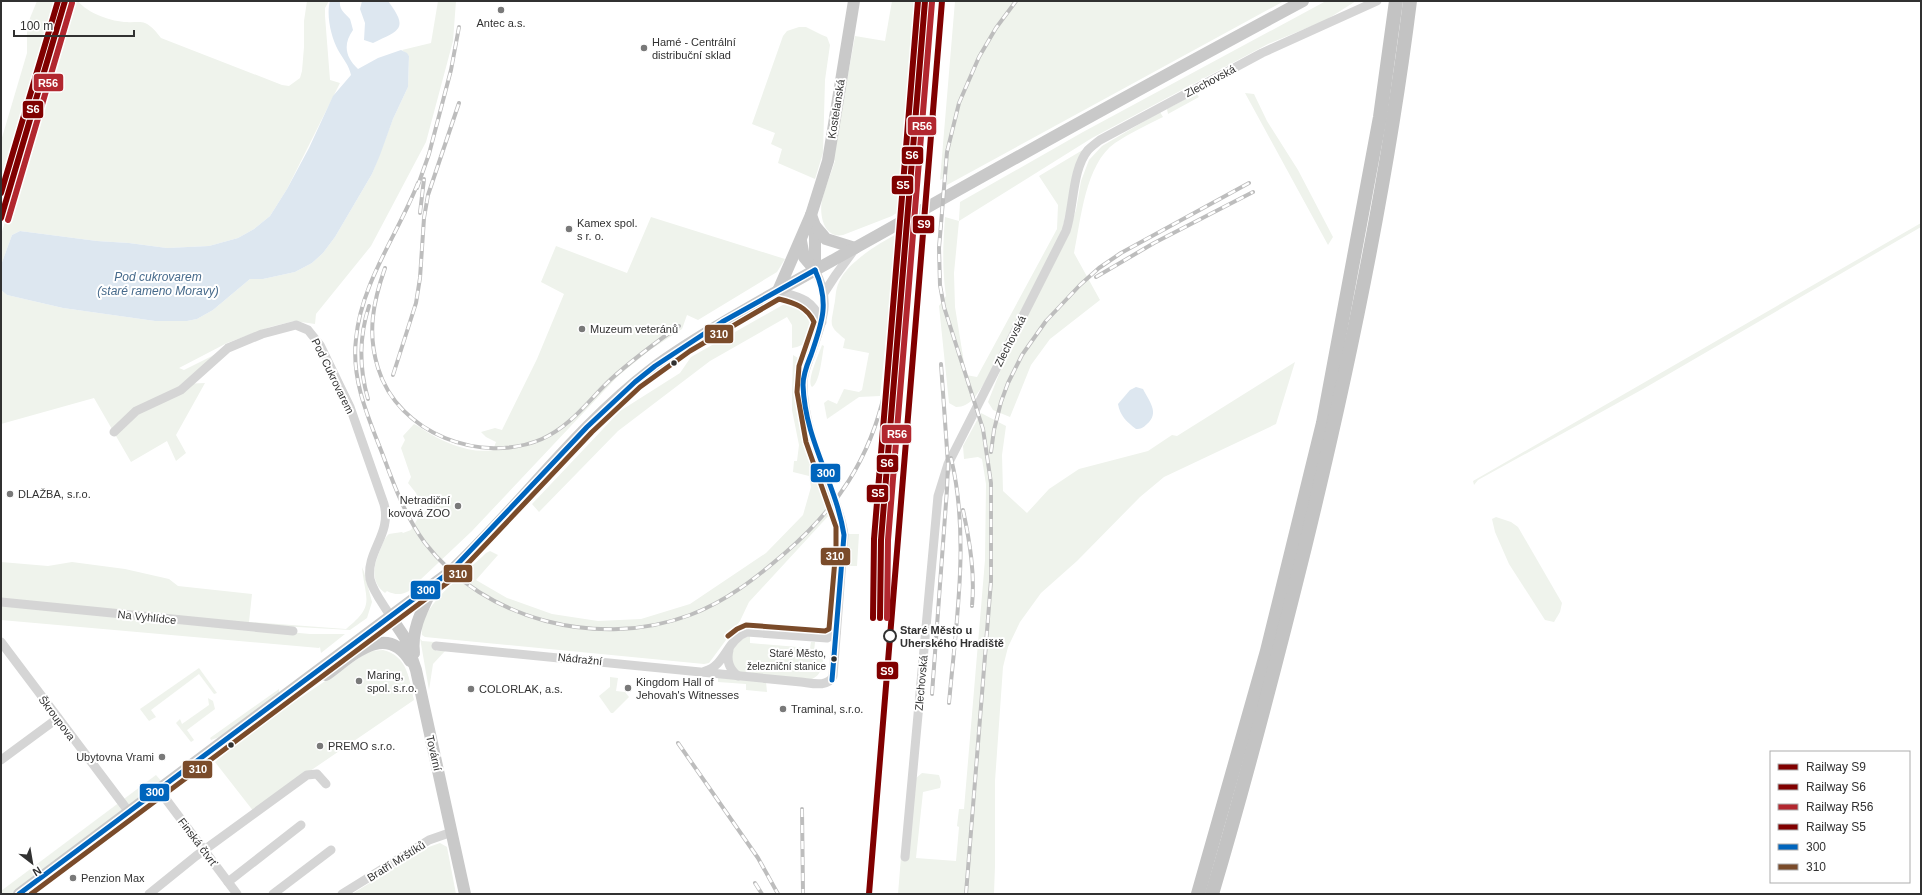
<svg xmlns="http://www.w3.org/2000/svg" width="1922" height="895" viewBox="0 0 1922 895" font-family="Arial,sans-serif">
	<rect width="100%" height="100%" fill="#fff"/>
	<g fill="#eff3ec">
		<path d="M 37,1 L 62,1 L 1,206 L 1,141 L 27,53 L 27,32 L 30,18 Z"/>
		<path d="M 71,1 L 78,1 C 87,13 112,22 127,22 C 132,23 140,21 145,23 C 152,26 157,33 161,38 L 282,85 L 289,86 L 300,78 L 302,71 L 304,47 L 304,21 L 307,1 L 329,1 L 325,8 L 325,16 L 330,80 L 340,83 L 287,189 L 270,216 L 254,229 L 238,238 L 209,246 L 167,248 L 129,243 L 97,241 L 20,231 L 12,235 L 1,265 L 1,235 Z"/>
		<path d="M 438,1 L 456,1 L 453,41 L 426,142 L 371,246 L 316,314 L 315,324 L 294,321 L 270,327 L 227,343 L 179,368 L 184,370 L 218,353 L 183,384 L 205,383 L 176,435 L 186,453 L 176,461 L 167,441 L 131,462 L 94,398 L 1,424 L 1,290 L 7,295 L 63,308 L 155,321 L 187,321 L 197,319 L 213,310 L 250,279 L 263,279 L 295,272 L 312,263 L 323,253 L 335,237 L 372,174 L 393,119 L 408,87 L 409,56 L 402,50 L 431,43 Z"/>
		<path d="M 892,1 L 916,1 L 917,15 L 903,202 L 899,204 L 898,212 L 892,216 L 843,235 C 824,239 819,215 822,200 C 825,187 831,174 835,161 L 833,159 L 855,36 L 885,41 Z"/>
		<path d="M 955,1 L 1284,1 L 947,185 L 947,176 L 940,180 Z"/>
		<path d="M 1326,1 L 1356,1 L 1326,20 L 1268,44 L 1092,138 L 959,221 L 954,273 L 955,307 L 966,375 L 977,377 L 1057,229 L 1058,205 L 1039,176 L 1086,148 L 1065,216 L 1062,233 L 985,382 C 977,394 971,407 956,407 L 949,403 L 939,306 L 946,296 C 942,269 943,244 945,217 L 959,221 L 960,202 L 1083,132 Z"/>
		<path d="M 799,27 L 806,27 L 822,35 L 827,37 L 830,45 L 825,80 L 823,153 L 815,179 L 778,163 L 782,149 L 771,144 L 775,133 L 752,124 L 783,36 L 787,31 Z"/>
		<path d="M 1196,93 L 1199,97 L 1168,114 L 1167,109 Z"/>
		<path d="M 1245,93 L 1254,94 L 1267,121 L 1298,170 L 1333,237 L 1328,245 Z"/>
		<path d="M 1160,112 L 1163,117 C 1147,125 1130,133 1115,143 C 1085,164 1081,220 1074,253 L 1100,300 L 1050,339 L 1031,365 L 1010,417 L 993,410 L 988,402 L 1003,364 L 1066,239 L 1076,210 L 1081,181 L 1089,160 L 1102,146 Z"/>
		<path d="M 651,217 L 785,259 L 777,272 L 698,320 L 687,315 L 682,329 L 650,350 L 618,376 L 472,531 L 419,581 L 420,584 C 409,592 400,598 387,591 L 385,593 C 369,581 374,564 381,548 C 383,543 385,537 389,534 C 393,533 398,533 402,532 L 403,533 L 411,530 L 421,513 L 424,514 L 428,505 L 421,507 L 416,493 L 408,483 L 411,477 L 401,448 L 405,440 L 403,436 L 414,424 C 419,426 422,429 427,432 C 445,443 471,454 493,450 L 496,442 L 486,437 L 481,432 L 495,428 L 502,430 L 537,359 L 564,294 L 541,282 L 556,246 L 627,273 Z"/>
		<path d="M 1921,223 L 1921,227 L 1643,389 L 1478,480 L 1474,485 L 1473,481 Z"/>
		<path d="M 897,234 L 880,396 L 859,397 L 827,419 L 824,403 L 828,400 L 837,404 L 844,389 L 859,392 L 862,390 L 869,353 L 843,348 L 845,339 C 828,325 831,326 834,306 C 836,298 835,290 839,282 C 847,263 879,243 897,234 Z"/>
		<path d="M 788,302 L 802,305 L 803,303 C 824,316 816,345 792,348 L 792,325 L 787,317 L 710,361 L 618,431 L 539,512 L 532,504 L 620,411 L 680,373 L 691,357 Z"/>
		<path d="M 822,345 L 824,346 C 822,355 820,383 812,387 C 806,381 819,354 822,345 Z"/>
		<path d="M 793,355 L 798,358 L 800,363 L 798,385 L 806,434 L 832,512 L 749,602 L 740,621 L 709,663 L 704,664 L 425,637 L 422,635 C 417,607 468,571 486,553 L 490,551 L 498,555 L 476,580 L 507,598 L 552,614 L 598,621 L 641,619 L 690,604 L 766,553 L 803,515 L 811,487 L 809,476 L 793,472 L 794,461 L 797,461 L 799,445 L 792,410 L 792,396 Z"/>
		<path d="M 1295,362 L 1276,424 L 1164,477 L 1140,497 L 1077,561 L 1041,593 L 1020,622 L 1008,647 L 1003,667 L 995,781 L 995,866 L 994,894 L 898,894 L 901,857 L 916,778 L 922,773 L 939,775 L 941,782 L 940,788 L 923,792 L 916,858 L 956,861 L 959,827 L 957,826 L 959,809 L 964,809 L 985,560 L 986,484 L 982,459 L 978,457 L 964,459 L 963,446 L 981,413 L 1006,426 L 1002,455 L 1003,491 L 1027,513 L 1049,489 L 1079,469 L 1148,451 L 1172,435 L 1177,436 Z"/>
		<path d="M 1496,517 L 1511,522 L 1518,527 L 1562,603 L 1560,612 L 1554,622 L 1545,620 L 1509,564 L 1495,532 L 1492,519 Z"/>
		<path d="M 848,534 L 859,534 L 857,566 L 849,566 L 847,552 Z"/>
		<path d="M 1,562 L 48,566 L 72,562 L 125,569 L 169,579 L 178,586 L 252,594 L 249,622 L 346,629 C 376,605 365,600 362,567 L 364,572 L 372,602 L 367,618 L 350,630 L 247,624 L 1,599 Z"/>
		<path d="M 3,605 L 310,634 L 345,634 L 321,653 L 320,647 L 319,648 L 1,620 L 1,609 Z"/>
		<path d="M 750,636 L 750,643 L 810,648 L 811,642 L 815,642 L 814,652 L 824,652 C 823,664 823,676 809,680 L 738,672 C 736,670 733,666 732,664 C 728,651 738,639 750,636 Z"/>
		<path d="M 420,638 L 422,641 L 435,642 L 436,651 L 445,651 L 433,664 L 429,690 Z"/>
		<path d="M 383,650 C 408,656 409,679 414,700 L 291,784 L 254,812 L 215,762 L 253,730 L 365,654 L 371,651 Z"/>
		<path d="M 199,668 L 217,693 L 214,694 L 199,674 L 151,710 L 156,717 L 149,721 L 140,709 Z"/>
		<path d="M 610,677 L 618,678 L 616,691 L 625,692 L 629,697 L 613,713 L 611,713 L 599,696 L 610,687 Z"/>
		<path d="M 718,677 L 766,682 L 767,692 L 746,690 L 746,684 L 718,682 Z"/>
		<path d="M 279,689 L 279,694 L 219,737 L 211,740 L 210,738 Z"/>
		<path d="M 208,698 L 213,701 L 215,709 L 187,730 L 194,740 L 191,742 L 176,723 L 180,719 L 182,724 L 209,705 Z"/>
		<path d="M 156,775 L 162,782 L 12,894 L 1,894 L 1,891 Z"/>
		<path d="M 155,798 L 159,799 L 34,894 L 27,894 Z"/>
		<path d="M 440,843 L 447,847 L 456,894 L 352,894 L 426,848 Z"/>
	</g>
	<g fill="#dde7f0">
		<path d="M 330,1 L 340,1 C 339,10 345,13 350,19 C 351,22 352,26 353,30 C 343,44 345,57 358,69 L 378,58 L 401,50 L 407,53 L 409,56 L 408,87 L 393,119 L 380,155 L 372,174 L 335,237 L 323,253 L 312,263 L 295,272 L 263,279 L 250,279 L 213,310 L 197,319 L 187,321 L 155,321 L 63,308 L 7,295 L 1,290 L 1,265 L 12,235 L 20,231 L 97,241 L 129,243 L 167,248 L 209,246 L 238,238 L 254,229 L 270,216 L 287,189 L 309,148 L 333,96 L 351,75 C 349,65 343,59 338,50 C 331,37 326,15 330,1 Z"/>
		<path d="M 362,1 L 388,1 C 409,29 400,30 373,43 L 364,40 L 365,23 L 360,9 Z"/>
		<path d="M 1136,387 L 1143,389 C 1149,401 1160,413 1147,424 C 1143,428 1141,429 1136,429 C 1127,422 1120,416 1118,404 L 1130,390 Z"/>
	</g>
	<g fill="none" stroke-linecap="round" stroke-linejoin="round">
		<g stroke="#d5d5d5" stroke-width="9">
			<path d="M 778,291 C 800,297 812,299 822,322"/>
			<path d="M 824,293 L 835,276 L 854,250"/>
			<path d="M 114,432 L 136,411 L 181,390 L 228,348 L 262,334 L 296,325 L 308,330 L 320,345 L 350,407 L 384,504 C 392,534 366,551 370,579 C 373,592 384,605 391,617"/>
			<path d="M 1,602 L 293,631"/>
			<path d="M 1,642 L 129,812"/>
			<path d="M 436,646 L 801,682 C 811,683 828,688 833,676 L 844,535 C 842,517 834,500 828,483 C 816,452 803,417 803,383 C 803,374 807,365 810,357 C 821,323 833,304 815,270"/>
			<path d="M 729,650 C 726,661 729,669 738,676"/>
			<path d="M 705,671 C 725,666 727,639 747,632 L 827,638 L 836,633"/>
			<path d="M 1,760 L 58,718"/>
			<path d="M 159,790 L 237,894"/>
			<path d="M 905,857 L 938,496 L 948,464 L 1066,231 C 1074,207 1072,169 1088,150 C 1092,146 1096,143 1100,140 L 1262,53 L 1377,1"/>
			<path d="M 228,882 L 301,825"/>
			<path d="M 149,894 L 196,856 L 307,775 L 317,774 L 326,784"/>
			<path d="M 273,894 L 331,850"/>
			<path d="M 342,894 L 429,840 L 452,832"/>
		</g>
		<g stroke="#c9c9c9" stroke-width="12">
			<path d="M 811,215 L 815,226 L 815,270"/>
			<path d="M 815,226 L 826,239 L 855,248"/>
			<path d="M 801,241 L 804,257 L 815,270"/>
			<path d="M 778,291 L 811,215 L 828,161 L 854,1"/>
			<path d="M 391,617 L 405,638 L 416,670 L 465,894"/>
			<path d="M 414,653 C 411,629 423,608 433,587"/>
			<path d="M 326,675 C 351,657 386,621 410,661"/>
			<path d="M 19,894 L 451,571 C 520,506 576,427 652,369 C 677,350 704,334 731,318 C 780,289 830,262 880,234 C 1020,155 1161,77 1303,1"/>
		</g>
		<g stroke="#c3c3c3" stroke-width="14">
			<path d="M 1198,894 L 1267,651 L 1323,423 L 1380,117 L 1396,1"/>
			<path d="M 1212,894 C 1246,780 1276,664 1305,547 C 1349,367 1387,185 1410,1"/>
		</g>
		<g stroke="#bdbdbd" stroke-width="4">
			<g id="rail">
				<path d="M 418,183 C 398,234 361,283 356,339 C 351,381 369,419 384,458 C 395,488 406,517 425,543 C 485,621 599,649 690,615 C 727,601 756,578 785,553 C 837,508 870,459 885,391"/>
				<path d="M 417,188 L 429,154 L 451,70 L 459,27"/>
				<path d="M 420,213 L 424,179"/>
				<path d="M 385,268 C 373,302 367,333 378,368 C 398,434 482,465 542,439 C 571,426 588,401 610,380 C 632,360 655,343 679,326"/>
				<path d="M 1096,277 L 1154,243 L 1253,192"/>
				<path d="M 393,375 L 416,303 L 420,278 L 424,218 L 428,195 L 459,103"/>
				<path d="M 368,399 C 359,368 359,337 369,306"/>
				<path d="M 991,452 L 994,430 L 1001,402 L 1008,383 L 1022,355 L 1046,321 L 1080,285 L 1099,268 L 1121,253 L 1249,183"/>
				<path d="M 963,510 C 970,543 975,573 972,606"/>
				<path d="M 932,694 L 947,489 L 948,464 L 941,364"/>
				<path d="M 949,703 C 956,624 970,536 951,458"/>
				<path d="M 678,743 L 758,858 L 778,894"/>
				<path d="M 802,809 L 803,894"/>
				<path d="M 755,883 L 762,894"/>
				<path d="M 966,894 L 991,581 L 991,483 L 983,429 L 944,307 L 940,285 L 939,248 L 947,152 L 959,103 L 979,57 L 996,28 L 1016,1"/>
			</g>
		</g>
		<use href="#rail" stroke="#fff" stroke-width="2.5" stroke-dasharray="8" stroke-linecap="butt"/>
		<g stroke="#fff" stroke-width="8">
			<g id="bus-1">
				<path d="M 815,270 C 830,303 822,323 811,355 C 807,365 803,374 803,385 C 805,441 836,483 844,535 L 832,680"/>
				<path d="M 19,894 L 451,571 L 587,427 L 635,382 L 655,366 L 722,322 L 815,270"/>
			</g>
		</g>
		<g stroke="#fff" stroke-width="8">
			<path id="bus-2" d="M 31,894 L 455,577 L 592,432 L 640,387 L 690,351 L 779,299 C 795,303 807,307 814,322 L 799,366 L 797,392 L 806,442 L 836,527 L 836,548 L 829,629 L 825,631 L 746,625 L 737,629 L 728,636"/>
		</g>
		<use href="#bus-1" stroke="#0065bd" stroke-width="5"/>
		<use href="#bus-2" stroke="#7a4b2a" stroke-width="5"/>
		<g stroke="#fff" stroke-width="9">
			<path id="rail-1" d="M 869,894 L 942,1"/>
		</g>
		<g stroke="#fff" stroke-width="9">
			<g id="rail-2">
				<path d="M 1,218 L 65,1"/>
				<path d="M 880,618 L 881,540 L 925,1"/>
			</g>
		</g>
		<g stroke="#fff" stroke-width="9">
			<g id="rail-3">
				<path d="M 8,220 L 72,3"/>
				<path d="M 887,618 L 888,540 L 932,2"/>
			</g>
		</g>
		<g stroke="#fff" stroke-width="9">
			<g id="rail-4">
				<path d="M 1,193 L 58,1"/>
				<path d="M 873,618 L 874,539 L 918,1"/>
			</g>
		</g>
		<use href="#rail-1" stroke="#800000" stroke-width="6"/>
		<use href="#rail-2" stroke="#800000" stroke-width="6"/>
		<use href="#rail-3" stroke="#b2272f" stroke-width="6"/>
		<use href="#rail-4" stroke="#800000" stroke-width="6"/>
	</g>
	<g fill="#797979" stroke="#fff" stroke-width="1.5">
		<circle cx="501" cy="10" r="4"/>
		<circle cx="644" cy="48" r="4"/>
		<circle cx="569" cy="229" r="4"/>
		<circle cx="582" cy="329" r="4"/>
		<circle cx="10" cy="494" r="4"/>
		<circle cx="458" cy="506" r="4"/>
		<circle cx="359" cy="681" r="4"/>
		<circle cx="628" cy="688" r="4"/>
		<circle cx="471" cy="689" r="4"/>
		<circle cx="783" cy="709" r="4"/>
		<circle cx="320" cy="746" r="4"/>
		<circle cx="162" cy="757" r="4"/>
		<circle cx="73" cy="878" r="4"/>
	</g>
	<g fill="#313131" stroke="#fff" stroke-width="1.5">
		<circle cx="674" cy="363" r="3.5"/>
		<circle cx="834" cy="659" r="3.5"/>
		<circle cx="231" cy="745" r="3.5"/>
	</g>
	<circle fill="#fff" stroke="#313131" stroke-width="2" cx="890" cy="636" r="6"/>
	<g text-anchor="middle" stroke-width="4" stroke-linejoin="round" paint-order="stroke">
		<g font-size="10" fill="#313131" stroke="#fff" text-anchor="end">
			<text x="826" y="657">Staré Město,<tspan x="826" dy="13">železniční stanice</tspan></text>
		</g>
		<g font-size="11" fill="#313131" stroke="#fff" text-anchor="start">
			<text x="501" y="27" text-anchor="middle">Antec a.s.</text>
			<text x="652" y="46">Hamé - Centrální<tspan x="652" dy="13">distribuční sklad</tspan></text>
			<text x="577" y="227">Kamex spol.<tspan x="577" dy="13">s r. o.</tspan></text>
			<text x="590" y="333">Muzeum veteránů</text>
			<text x="18" y="498">DLAŽBA, s.r.o.</text>
			<text x="450" y="504" text-anchor="end">Netradiční<tspan x="450" dy="13">kovová ZOO</tspan></text>
			<text x="367" y="679">Maring,<tspan x="367" dy="13">spol. s.r.o.</tspan></text>
			<text x="636" y="686">Kingdom Hall of<tspan x="636" dy="13">Jehovah's Witnesses</tspan></text>
			<text x="479" y="693">COLORLAK, a.s.</text>
			<text x="791" y="713">Traminal, s.r.o.</text>
			<text x="328" y="750">PREMO s.r.o.</text>
			<text x="154" y="761" text-anchor="end">Ubytovna Vrami</text>
			<text x="81" y="882">Penzion Max</text>
		</g>
		<g font-size="11" fill="#313131" stroke="#fff">
			<text transform="translate(1210 81) rotate(-28)" y="4">Zlechovská</text>
			<text transform="translate(836 109) rotate(-81)" y="4">Kostelanská</text>
			<text transform="translate(1010 341) rotate(-63)" y="4">Zlechovská</text>
			<text transform="translate(333 376) rotate(64)" y="4">Pod Cukrovarem</text>
			<text transform="translate(147 617) rotate(6)" y="4">Na Vyhlídce</text>
			<text transform="translate(580 659) rotate(6)" y="4">Nádražní</text>
			<text transform="translate(921 683) rotate(-85)" y="4">Zlechovská</text>
			<text transform="translate(57 718) rotate(53)" y="4">Škroupova</text>
			<text transform="translate(434 753) rotate(77)" y="4">Tovární</text>
			<text transform="translate(198 842) rotate(53)" y="4">Finská čtvrť</text>
			<text transform="translate(396 861) rotate(-32)" y="4">Bratří Mrštíků</text>
		</g>
		<g font-size="11" font-weight="bold" fill="#313131" stroke="#fff" text-anchor="start">
			<text x="900" y="634">Staré Město u<tspan x="900" dy="13">Uherského Hradiště</tspan></text>
		</g>
		<g font-size="12" font-style="italic" fill="#466a8b" stroke="#fff">
			<text x="158" y="281">Pod cukrovarem<tspan x="158" dy="14">(staré rameno Moravy)</tspan></text>
		</g>
	</g>
	<g stroke="#fff" stroke-width="1.5">
		<rect x="33" y="73" width="31" height="19" rx="4" fill="#b2272f"/>
		<rect x="22" y="100" width="22" height="19" rx="4" fill="#800000"/>
		<rect x="907" y="116" width="30" height="20" rx="4" fill="#b2272f"/>
		<rect x="901" y="146" width="23" height="19" rx="4" fill="#800000"/>
		<rect x="891" y="175" width="23" height="20" rx="4" fill="#800000"/>
		<rect x="912" y="215" width="23" height="19" rx="4" fill="#800000"/>
		<rect x="704" y="324" width="30" height="20" rx="4" fill="#7a4b2a"/>
		<rect x="881" y="424" width="31" height="20" rx="4" fill="#b2272f"/>
		<rect x="876" y="454" width="23" height="19" rx="4" fill="#800000"/>
		<rect x="810" y="463" width="31" height="20" rx="4" fill="#0065bd"/>
		<rect x="866" y="484" width="23" height="19" rx="4" fill="#800000"/>
		<rect x="820" y="547" width="31" height="19" rx="4" fill="#7a4b2a"/>
		<rect x="443" y="564" width="30" height="19" rx="4" fill="#7a4b2a"/>
		<rect x="410" y="580" width="31" height="20" rx="4" fill="#0065bd"/>
		<rect x="876" y="661" width="23" height="19" rx="4" fill="#800000"/>
		<rect x="182" y="760" width="31" height="19" rx="4" fill="#7a4b2a"/>
		<rect x="139" y="783" width="31" height="19" rx="4" fill="#0065bd"/>
	</g>
	<g font-size="11" text-anchor="middle" font-weight="bold" fill="#fff">
		<text x="48" y="87">R56</text>
		<text x="33" y="113">S6</text>
		<text x="922" y="130">R56</text>
		<text x="912" y="159">S6</text>
		<text x="903" y="189">S5</text>
		<text x="924" y="228">S9</text>
		<text x="719" y="338">310</text>
		<text x="897" y="438">R56</text>
		<text x="887" y="467">S6</text>
		<text x="826" y="477">300</text>
		<text x="878" y="497">S5</text>
		<text x="835" y="560">310</text>
		<text x="458" y="578">310</text>
		<text x="426" y="594">300</text>
		<text x="887" y="675">S9</text>
		<text x="198" y="773">310</text>
		<text x="155" y="796">300</text>
	</g>
	<rect width="1922" height="895" fill="none" stroke="#313131" stroke-width="4"/>
	<rect x="1770" y="751" width="140" height="132" fill="#ffffff" stroke="#adadad"/>
	<rect x="1778" y="764" width="20" height="6" fill="#800000" stroke="#adadad"/>
	<text x="1806" y="771" font-size="12" fill="#313131">Railway S9</text>
	<rect x="1778" y="784" width="20" height="6" fill="#800000" stroke="#adadad"/>
	<text x="1806" y="791" font-size="12" fill="#313131">Railway S6</text>
	<rect x="1778" y="804" width="20" height="6" fill="#b2272f" stroke="#adadad"/>
	<text x="1806" y="811" font-size="12" fill="#313131">Railway R56</text>
	<rect x="1778" y="824" width="20" height="6" fill="#800000" stroke="#adadad"/>
	<text x="1806" y="831" font-size="12" fill="#313131">Railway S5</text>
	<rect x="1778" y="844" width="20" height="6" fill="#0065bd" stroke="#adadad"/>
	<text x="1806" y="851" font-size="12" fill="#313131">300</text>
	<rect x="1778" y="864" width="20" height="6" fill="#7a4b2a" stroke="#adadad"/>
	<text x="1806" y="871" font-size="12" fill="#313131">310</text>
	<g transform="translate(32 863) rotate(149)" stroke="#ffffff" stroke-width="3" paint-order="stroke">
	<path d="M0-3L7 15L0 10L-7 15Z" fill="#313131"/>
	<text y="-6" font-size="11" font-weight="bold" text-anchor="middle" fill="#313131">N</text>
	</g>
	<path d="M14 30v6h120v-6" fill="none" stroke="#313131" stroke-width="2"/>
	<text x="20" y="30" font-size="12" fill="#313131" stroke="#ffffff" stroke-width="3" paint-order="stroke">100 m</text>
</svg>
